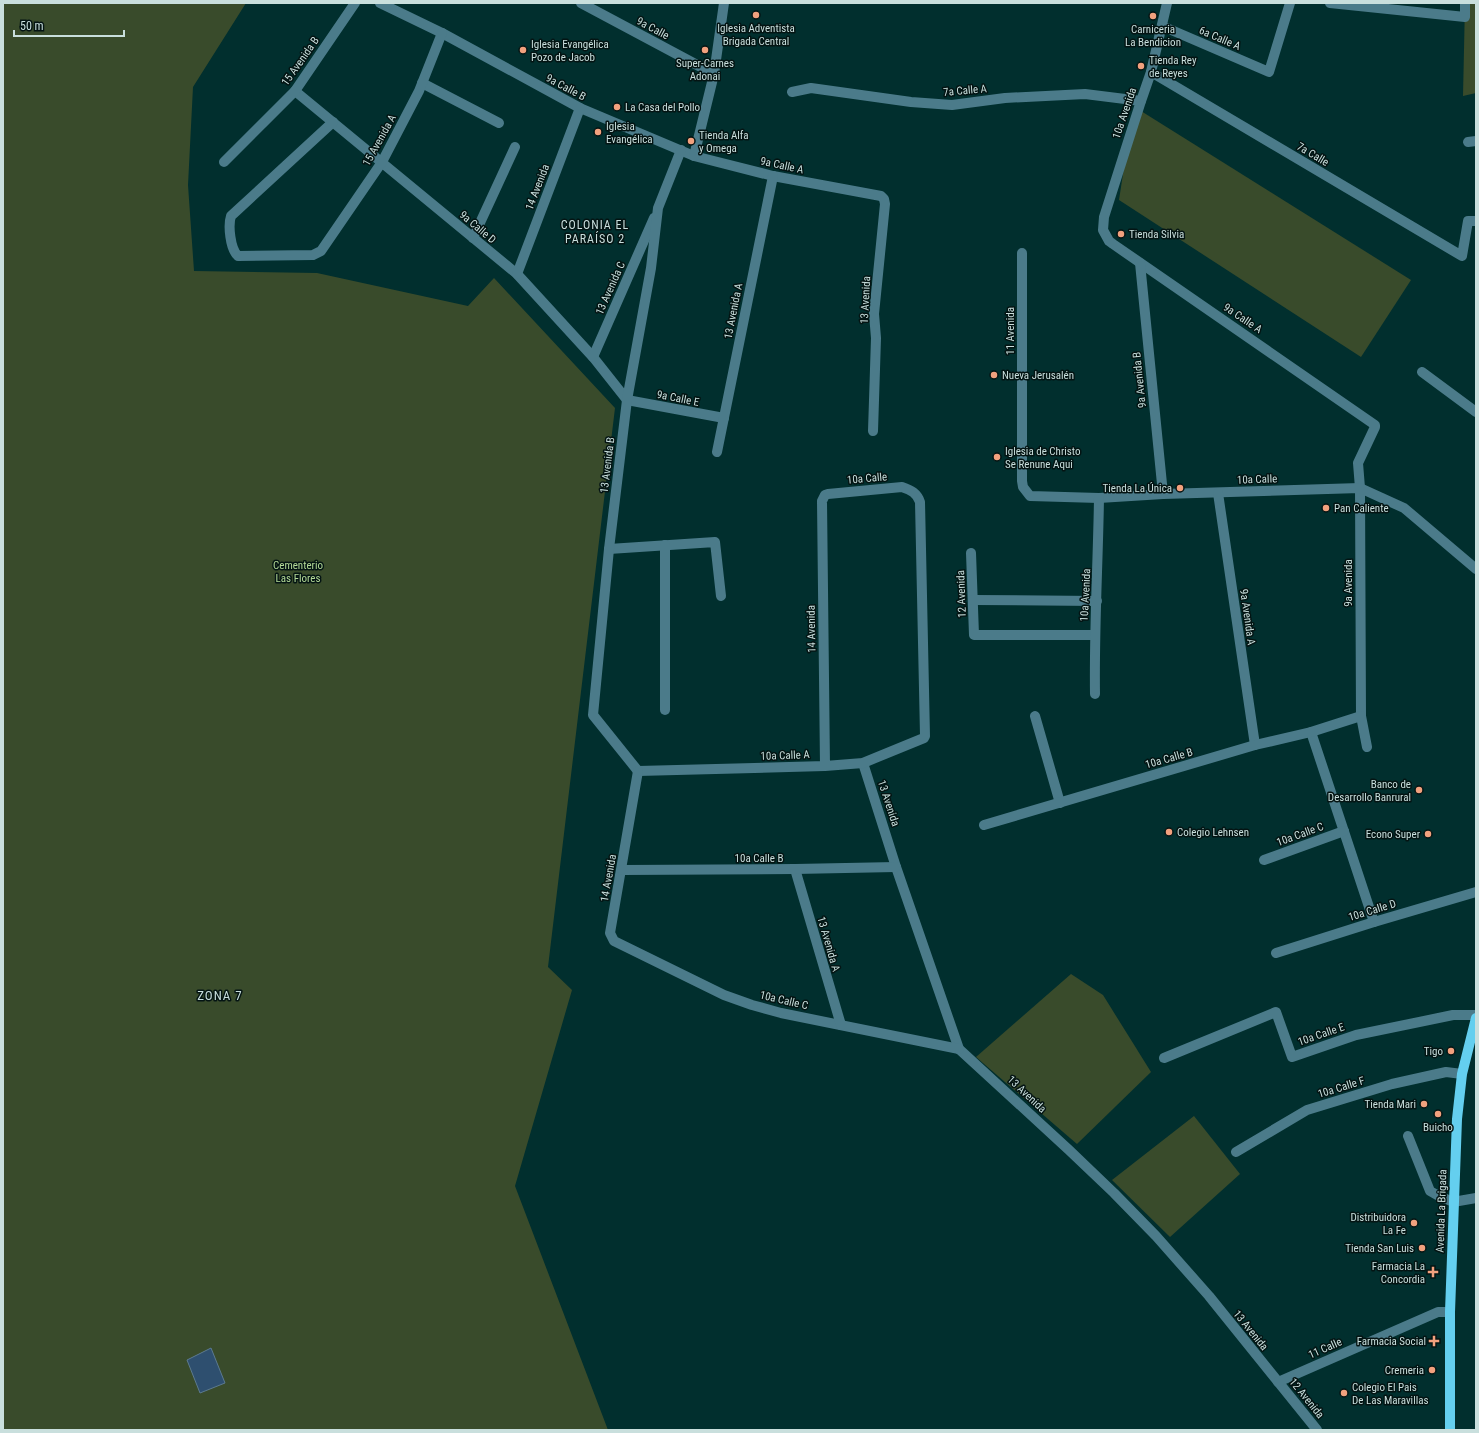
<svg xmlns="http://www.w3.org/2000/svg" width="1479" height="1433" viewBox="0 0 1479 1433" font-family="'Roboto Condensed',sans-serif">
	<rect width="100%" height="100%" fill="#012f2e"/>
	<g fill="#394b2b">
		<path d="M 3,3 L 246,3 L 193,87 L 188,185 L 194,271 L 317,273 L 468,306 L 494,278 L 615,408 L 548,967 L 572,990 L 515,1186 L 608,1430 L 3,1430 Z"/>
		<path d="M 1465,3 L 1476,3 L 1476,93 L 1463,96 Z"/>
		<path d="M 1141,111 L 1411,280 L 1361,357 L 1119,200 L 1125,161 Z"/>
		<path d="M 1071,974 L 1103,995 L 1151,1072 L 1077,1144 L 976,1057 Z"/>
		<path d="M 1194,1116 L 1240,1174 L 1170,1237 L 1112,1180 Z"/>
	</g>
	<path fill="#2e4f6f" stroke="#5c7a90" d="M 211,1348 L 225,1383 L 200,1393 L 187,1360 Z"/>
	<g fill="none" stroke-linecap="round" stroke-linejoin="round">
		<g stroke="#4b7b8a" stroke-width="10">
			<path d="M 380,3 L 442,33 L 580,108 L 694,156 L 773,176 L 881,196 L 884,199 L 885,204 L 874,314 L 876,338 L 873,431"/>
			<path d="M 581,3 L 714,74"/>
			<path d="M 1167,3 L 1151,72 L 1141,101 L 1104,217 L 1103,230 L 1109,241 L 1113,244 L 1375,425 L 1375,427 L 1358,463 L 1360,488 L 1361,716 L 1367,747"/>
			<path d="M 1330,3 L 1465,17 L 1465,3"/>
			<path d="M 1162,26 L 1269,72 L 1290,3"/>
			<path d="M 1151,72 L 1462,256 L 1468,221 L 1476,221"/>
			<path d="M 422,83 L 499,123"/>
			<path d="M 295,91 L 517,274 L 593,357 L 627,400 L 724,418"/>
			<path d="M 792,92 L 811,88 L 911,102 L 952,105 L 1005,98 L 1085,94 L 1141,101"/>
			<path d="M 333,122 L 231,216 C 228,225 230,249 238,256 L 313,255 L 321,251 L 382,162 L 419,91 L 442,33"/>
			<path d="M 1468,142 L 1476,141"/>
			<path d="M 694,156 L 714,74 L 724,3"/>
			<path d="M 224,162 L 295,91 L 355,3"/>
			<path d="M 473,238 L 515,147"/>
			<path d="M 1022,253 L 1022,481 L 1023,487 L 1030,496 L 1099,498 L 1163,494 L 1360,488 L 1404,508 L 1476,569"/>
			<path d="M 1140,263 L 1163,494"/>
			<path d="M 517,274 L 580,108"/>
			<path d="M 593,357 L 654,218"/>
			<path d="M 1422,372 L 1476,412"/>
			<path d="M 717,452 L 773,176"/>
			<path d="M 1218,493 L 1255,745"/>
			<path d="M 609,549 L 715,542 L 721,596"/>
			<path d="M 971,553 L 974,635 L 1094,635"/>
			<path d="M 973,600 L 1097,601"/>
			<path d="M 1095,694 C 1094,629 1098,563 1099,498"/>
			<path d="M 665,710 L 665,545"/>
			<path d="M 1035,716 L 1060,803"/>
			<path d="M 1311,732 L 1374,922"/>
			<path d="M 863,763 L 896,867 L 959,1049 L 1069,1150 L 1114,1193 L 1156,1236 L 1209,1296 L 1317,1430"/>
			<path d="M 638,771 L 825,766 L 863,763 L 924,738 L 925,736 L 920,502 C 917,493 911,490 902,487 L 828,494 L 825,495 L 822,501 L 825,766"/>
			<path d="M 638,771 L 593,715 L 609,549 L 627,400 L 651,268 L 658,208 L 681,150"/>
			<path d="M 638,771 L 610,933 L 614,941 L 724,995 L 752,1005 L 781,1013 L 959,1049"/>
			<path d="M 984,825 L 1255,745 L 1311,732 L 1361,716"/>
			<path d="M 1264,860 L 1344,831"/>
			<path d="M 795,869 L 841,1025"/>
			<path d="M 622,870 L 795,869 L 896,867"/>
			<path d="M 1276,953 L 1374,922 L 1476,892"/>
			<path d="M 1164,1058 L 1276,1012 L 1292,1057 L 1356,1035 L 1453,1015 L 1476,1015"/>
			<path d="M 1408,1136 L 1430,1191 L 1437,1195 L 1453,1202 L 1476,1198"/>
			<path d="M 1236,1152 L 1307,1110 L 1392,1084 L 1446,1072 L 1462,1074"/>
			<path d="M 1278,1382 L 1438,1312 L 1450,1312"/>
		</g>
		<path stroke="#64cfef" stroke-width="10" d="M 1450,1430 L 1450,1312 L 1457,1119 L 1462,1074 L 1476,1018"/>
	</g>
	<g fill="#f2a17e" stroke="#041413" stroke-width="1.5">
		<circle cx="756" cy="15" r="4"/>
		<circle cx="1153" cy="16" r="4"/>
		<circle cx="523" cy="50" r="4"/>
		<circle cx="705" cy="50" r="4"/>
		<circle cx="1141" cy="66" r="4"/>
		<circle cx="617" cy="107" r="4"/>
		<circle cx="598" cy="132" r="4"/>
		<circle cx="691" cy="141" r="4"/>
		<circle cx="1121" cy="234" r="4"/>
		<circle cx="994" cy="375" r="4"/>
		<circle cx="997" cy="457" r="4"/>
		<circle cx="1180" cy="488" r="4"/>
		<circle cx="1326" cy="508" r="4"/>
		<circle cx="1419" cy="790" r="4"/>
		<circle cx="1169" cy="832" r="4"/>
		<circle cx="1428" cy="834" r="4"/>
		<circle cx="1451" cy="1051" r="4"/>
		<circle cx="1424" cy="1104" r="4"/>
		<circle cx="1438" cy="1114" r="4"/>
		<circle cx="1414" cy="1223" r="4"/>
		<circle cx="1422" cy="1248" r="4"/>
		<path d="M1431 1266h4v4h4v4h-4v4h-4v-4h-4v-4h4z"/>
		<path d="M1432 1335h4v4h4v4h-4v4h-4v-4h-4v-4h4z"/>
		<circle cx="1432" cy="1370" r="4"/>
		<circle cx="1344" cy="1393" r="4"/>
	</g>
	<g text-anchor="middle" stroke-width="3" stroke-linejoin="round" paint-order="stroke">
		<g font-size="11" fill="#c9dfdd" stroke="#041413">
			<text transform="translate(653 28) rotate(28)" y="4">9a Calle</text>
			<text transform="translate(1220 38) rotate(23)" y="4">6a Calle A</text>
			<text transform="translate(300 61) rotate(-55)" y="4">15 Avenida B</text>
			<text transform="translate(566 87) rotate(28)" y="4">9a Calle B</text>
			<text transform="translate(965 90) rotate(-5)" y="4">7a Calle A</text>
			<text transform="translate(1124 113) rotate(-71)" y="4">10a Avenida</text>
			<text transform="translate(379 140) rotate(-61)" y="4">15 Avenida A</text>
			<text transform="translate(1313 154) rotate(31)" y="4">7a Calle</text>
			<text transform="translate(782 165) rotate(12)" y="4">9a Calle A</text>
			<text transform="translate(537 187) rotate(-69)" y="4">14 Avenida</text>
			<text transform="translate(478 227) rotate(40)" y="4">9a Calle D</text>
			<text transform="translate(610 288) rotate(-66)" y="4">13 Avenida C</text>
			<text transform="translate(865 300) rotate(-87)" y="4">13 Avenida</text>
			<text transform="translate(733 311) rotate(-79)" y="4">13 Avenida A</text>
			<text transform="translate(1243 318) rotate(34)" y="4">9a Calle A</text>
			<text transform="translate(1010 331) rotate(-90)" y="4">11 Avenida</text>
			<text transform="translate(1139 380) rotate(-96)" y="4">9a Avenida B</text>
			<text transform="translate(678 398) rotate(11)" y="4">9a Calle E</text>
			<text transform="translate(607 465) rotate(-83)" y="4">13 Avenida B</text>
			<text transform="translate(867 478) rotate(-5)" y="4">10a Calle</text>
			<text transform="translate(1257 479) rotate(-2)" y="4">10a Calle</text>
			<text transform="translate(1348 583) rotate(-90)" y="4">9a Avenida</text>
			<text transform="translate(961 594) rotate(-92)" y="4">12 Avenida</text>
			<text transform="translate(1085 595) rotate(-87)" y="4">10a Avenida</text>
			<text transform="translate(1248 617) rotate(82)" y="4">9a Avenida A</text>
			<text transform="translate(811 629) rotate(-91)" y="4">14 Avenida</text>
			<text transform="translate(785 755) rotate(-2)" y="4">10a Calle A</text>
			<text transform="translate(1169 758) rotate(-16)" y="4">10a Calle B</text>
			<text transform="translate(889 803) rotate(72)" y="4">13 Avenida</text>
			<text transform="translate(1300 834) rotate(-20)" y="4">10a Calle C</text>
			<text x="759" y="862">10a Calle B</text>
			<text transform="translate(608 878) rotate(-80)" y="4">14 Avenida</text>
			<text transform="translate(1372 910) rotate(-17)" y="4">10a Calle D</text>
			<text transform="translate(829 944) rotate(74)" y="4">13 Avenida A</text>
			<text transform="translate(784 1000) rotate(13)" y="4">10a Calle C</text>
			<text transform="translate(1321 1034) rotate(-19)" y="4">10a Calle E</text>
			<text transform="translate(1341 1087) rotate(-17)" y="4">10a Calle F</text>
			<text transform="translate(1027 1094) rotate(43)" y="4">13 Avenida</text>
			<text transform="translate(1441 1211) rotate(-88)" y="4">Avenida La Brigada</text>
			<text transform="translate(1251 1330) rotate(51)" y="4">13 Avenida</text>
			<text transform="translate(1325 1348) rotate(-24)" y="4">11 Calle</text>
			<text transform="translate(1307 1398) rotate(51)" y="4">12 Avenida</text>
		</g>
		<g font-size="11" fill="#c9dfdd" stroke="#041413" text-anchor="start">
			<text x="756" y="32" text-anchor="middle">Iglesia Adventista<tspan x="756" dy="13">Brigada Central</tspan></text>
			<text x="1153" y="33" text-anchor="middle">Carniceria<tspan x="1153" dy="13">La Bendicion</tspan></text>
			<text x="531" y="48">Iglesia Evangélica<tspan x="531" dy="13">Pozo de Jacob</tspan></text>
			<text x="1149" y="64">Tienda Rey<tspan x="1149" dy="13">de Reyes</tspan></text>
			<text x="705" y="67" text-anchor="middle">Super-Carnes<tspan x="705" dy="13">Adonai</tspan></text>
			<text x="625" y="111">La Casa del Pollo</text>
			<text x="606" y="130">Iglesia<tspan x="606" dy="13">Evangélica</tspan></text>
			<text x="699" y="139">Tienda Alfa<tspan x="699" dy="13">y Omega</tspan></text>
			<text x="1129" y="238">Tienda Silvia</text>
			<text x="1002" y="379">Nueva Jerusalén</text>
			<text x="1005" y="455">Iglesia de Christo<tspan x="1005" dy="13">Se Renune Aqui</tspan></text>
			<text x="1172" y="492" text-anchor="end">Tienda La Única</text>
			<text x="1334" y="512">Pan Caliente</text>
			<text x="1411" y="788" text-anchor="end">Banco de<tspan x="1411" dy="13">Desarrollo Banrural</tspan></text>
			<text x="1177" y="836">Colegio Lehnsen</text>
			<text x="1420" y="838" text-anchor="end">Econo Super</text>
			<text x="1443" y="1055" text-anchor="end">Tigo</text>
			<text x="1416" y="1108" text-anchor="end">Tienda Mari</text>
			<text x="1438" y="1131" text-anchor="middle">Buicho</text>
			<text x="1406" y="1221" text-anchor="end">Distribuidora<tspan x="1406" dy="13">La Fe</tspan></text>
			<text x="1414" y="1252" text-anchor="end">Tienda San Luis</text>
			<text x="1425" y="1270" text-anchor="end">Farmacia La<tspan x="1425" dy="13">Concordia</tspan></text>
			<text x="1426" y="1345" text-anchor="end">Farmacia Social</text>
			<text x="1424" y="1374" text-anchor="end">Cremeria</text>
			<text x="1352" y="1391">Colegio El Pais<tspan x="1352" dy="13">De Las Maravillas</tspan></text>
		</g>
		<g font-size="11" fill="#b4da97" stroke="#041413">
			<text x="298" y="569">Cementerio<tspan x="298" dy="13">Las Flores</tspan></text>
		</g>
		<g font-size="12" letter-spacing="1" fill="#c9dfdd" stroke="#041413">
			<text x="595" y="229">COLONIA EL<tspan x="595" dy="14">PARAÍSO 2</tspan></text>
		</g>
		<g font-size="13" letter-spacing="1" fill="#c9dfdd" stroke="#041413">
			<text x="220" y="1000">ZONA 7</text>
		</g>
	</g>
	<rect width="1479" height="1433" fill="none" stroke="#c9dfdd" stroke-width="8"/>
	<path d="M14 30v6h110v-6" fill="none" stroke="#c9dfdd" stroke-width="2"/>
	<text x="20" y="30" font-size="12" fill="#c9dfdd" stroke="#041413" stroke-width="3" paint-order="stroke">50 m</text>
</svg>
